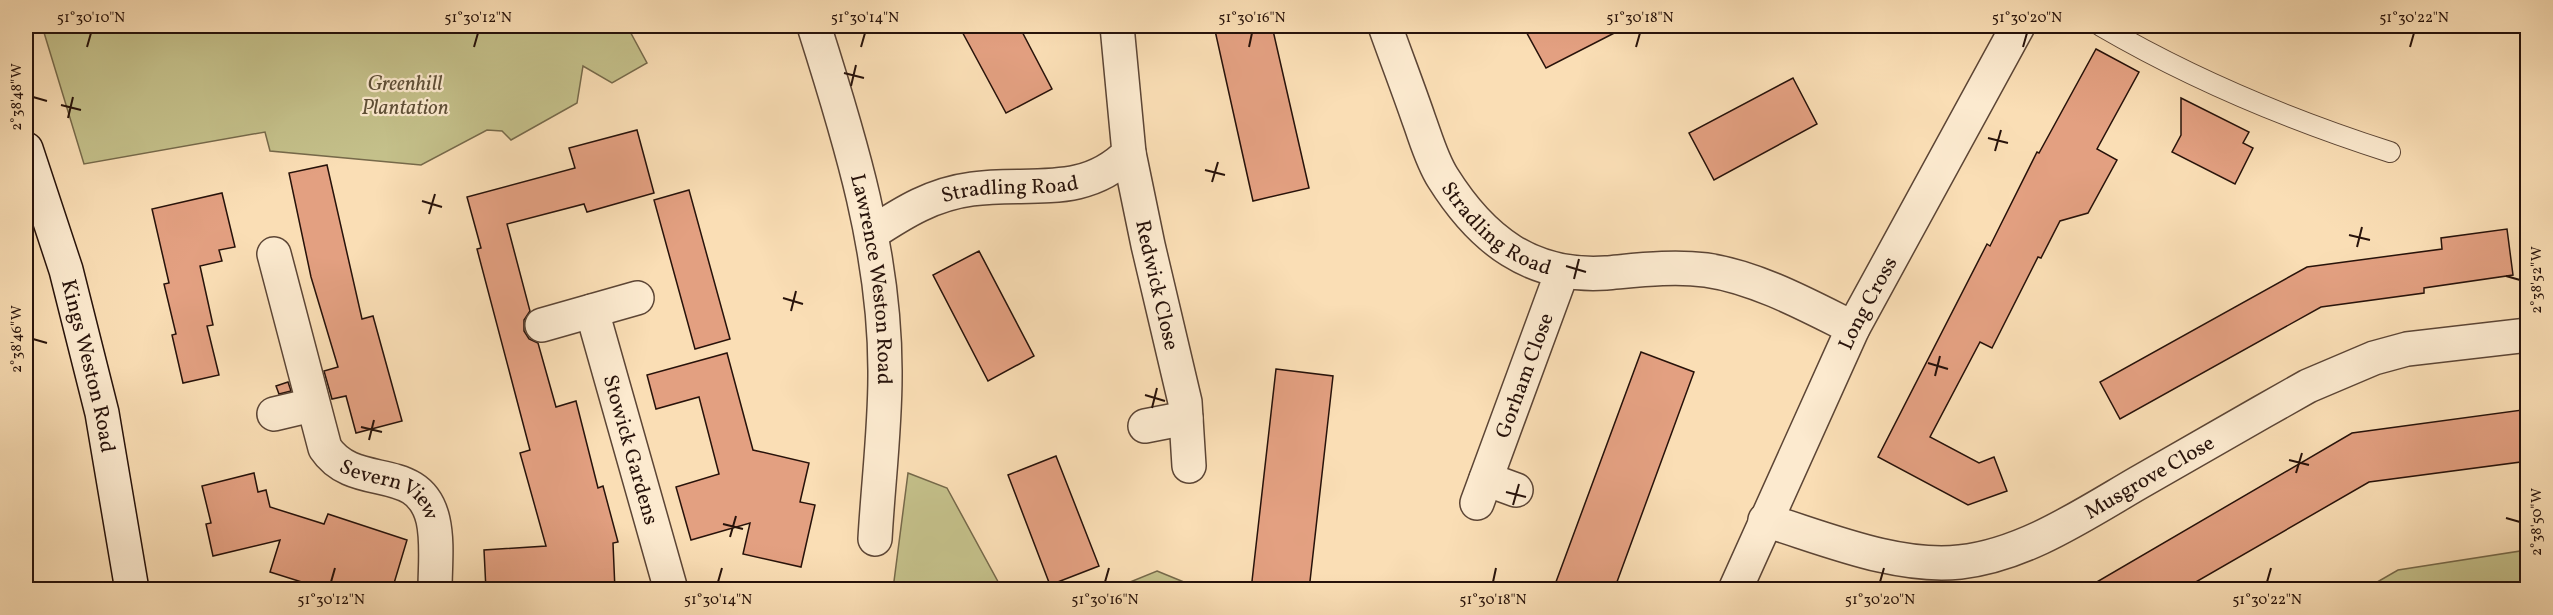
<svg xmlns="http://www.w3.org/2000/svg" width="2553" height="615" viewBox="0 0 2553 615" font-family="Vollkorn,serif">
	<rect width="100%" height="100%" fill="#fadeb5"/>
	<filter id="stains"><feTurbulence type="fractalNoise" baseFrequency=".00333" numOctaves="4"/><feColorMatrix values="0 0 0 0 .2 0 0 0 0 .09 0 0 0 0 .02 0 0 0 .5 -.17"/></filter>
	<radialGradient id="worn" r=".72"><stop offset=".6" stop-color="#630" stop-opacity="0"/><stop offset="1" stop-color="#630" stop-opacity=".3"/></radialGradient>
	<g fill="#c4c08a" stroke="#76694a" stroke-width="1.5">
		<path d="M 42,26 L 627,26 L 647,63 L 612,83 L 583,66 L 577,103 L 511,140 L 502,131 L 487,130 L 421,165 L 270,151 L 265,132 L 84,164 Z"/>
		<path d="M 908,473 L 947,488 L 1002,589 L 893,589 Z"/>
		<path d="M 2527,550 L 2527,589 L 2365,589 L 2398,570 Z"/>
		<path d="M 1157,571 L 1201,589 L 1113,589 Z"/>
	</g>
	<g fill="#e3a081" stroke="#27120a" stroke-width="1.5">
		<path d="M 959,26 L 1019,26 L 1052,89 L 1006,113 Z"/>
		<path d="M 1214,26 L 1272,26 L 1309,188 L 1253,201 Z"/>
		<path d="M 1523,26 L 1628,26 L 1546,68 Z"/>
		<path d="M 2096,49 L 2139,72 L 2097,149 L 2117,160 L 2088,213 L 2060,221 L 2041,258 L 2038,257 L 1992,348 L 1980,342 L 1930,437 L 1979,463 L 1994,457 L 2007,491 L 1968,505 L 1878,457 L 1987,244 L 1990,246 L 2037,152 L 2039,153 Z"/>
		<path d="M 1793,78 L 1817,124 L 1714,180 L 1689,133 Z"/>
		<path d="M 2181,98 L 2249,132 L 2243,143 L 2253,148 L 2235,184 L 2172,152 L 2181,135 Z"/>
		<path d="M 637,130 L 654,193 L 587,212 L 584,204 L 507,224 L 530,311 L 524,320 L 524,331 L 529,339 L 538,343 L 556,407 L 576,401 L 598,488 L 603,486 L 618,542 L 613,543 L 615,590 L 486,590 L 484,550 L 546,546 L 520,453 L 530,450 L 477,249 L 481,248 L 467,197 L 575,168 L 569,148 Z"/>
		<path d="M 327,165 L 362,319 L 373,316 L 402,421 L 356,433 L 346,396 L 332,399 L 324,371 L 338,367 L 311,277 L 289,173 Z"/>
		<path d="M 689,190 L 730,339 L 695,349 L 654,200 Z"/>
		<path d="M 222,193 L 235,247 L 219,250 L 222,261 L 200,266 L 213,325 L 207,326 L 219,375 L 183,383 L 172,335 L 176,334 L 164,284 L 169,283 L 152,209 Z"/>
		<path d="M 2507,229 L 2513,275 L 2424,288 L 2424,293 L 2321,307 L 2120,419 L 2100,382 L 2307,267 L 2442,249 L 2441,238 Z"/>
		<path d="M 979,251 L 1034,356 L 988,381 L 933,275 Z"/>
		<path d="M 1641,352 L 1694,372 L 1614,590 L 1553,590 Z"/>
		<path d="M 727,353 L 753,450 L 809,463 L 800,502 L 815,505 L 801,567 L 743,554 L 750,523 L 691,540 L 676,487 L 719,474 L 699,397 L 656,409 L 647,375 Z"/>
		<path d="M 1276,369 L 1333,376 L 1309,590 L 1251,590 Z"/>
		<path d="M 288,382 L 291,391 L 279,394 L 276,386 Z"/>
		<path d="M 2522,410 L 2528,461 L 2369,482 L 2182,590 L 2083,590 L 2352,433 Z"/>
		<path d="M 1056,456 L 1099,566 L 1050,585 L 1008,475 Z"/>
		<path d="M 254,473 L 258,492 L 266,490 L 270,507 L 324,524 L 328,514 L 407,540 L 392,590 L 327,590 L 270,572 L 280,540 L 213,556 L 206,524 L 211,523 L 202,486 Z"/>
	</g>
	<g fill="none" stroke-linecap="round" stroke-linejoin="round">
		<g stroke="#5c4535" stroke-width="22">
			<path id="service" d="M 2101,26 C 2192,79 2290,120 2390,152"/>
		</g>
		<g stroke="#5c4535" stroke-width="36">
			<g id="minor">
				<path id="s1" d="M 814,26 C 850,139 886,255 885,376 C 885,430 878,485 875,539"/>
				<path id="s2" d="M 1385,26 C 1396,57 1408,88 1419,120 C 1426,139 1432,161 1443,178 C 1482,240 1531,278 1606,273 C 1640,270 1672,266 1706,270 C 1756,277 1809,306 1853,328"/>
				<path id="s3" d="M 1129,153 L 1148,245 L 1185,402 L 1189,466"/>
				<path id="s4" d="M 872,233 C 904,212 933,194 972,189 C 1029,181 1084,199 1129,153 L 1117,26"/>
				<path id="s5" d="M 274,254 L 325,448 C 355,493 419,460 433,520 C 438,542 435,567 435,590"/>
				<path id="s6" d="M 592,311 L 671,590"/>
				<path d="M 542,325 L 637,298"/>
				<path d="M 274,414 L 312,405"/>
				<path d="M 1145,426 L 1186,418"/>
				<path d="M 1486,479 L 1516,490"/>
				<path id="s7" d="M 1477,503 L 1562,272"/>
				<path id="s8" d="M 1765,520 C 1824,538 1897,569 1960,562 C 2024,555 2083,515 2138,483 C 2194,451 2251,418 2308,386 L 2374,358 L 2407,349 L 2528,335"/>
			</g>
		</g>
		<g stroke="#5c4535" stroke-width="36">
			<g id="tertiary">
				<path id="s9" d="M 1735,590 L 1853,328 L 2018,26"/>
			</g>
		</g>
		<g stroke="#27120a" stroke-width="36">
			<g id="secondary">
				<path id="s10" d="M 26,149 L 66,270 L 102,413 L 132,590"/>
			</g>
		</g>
		<use href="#service" stroke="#fceacf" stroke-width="20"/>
		<use href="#minor" stroke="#fceacf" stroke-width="33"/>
		<use href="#tertiary" stroke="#fceacf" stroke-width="33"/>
		<use href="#secondary" stroke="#fceacf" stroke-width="33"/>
	</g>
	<path fill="none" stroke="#27120a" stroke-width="2" d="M 87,47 L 91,33M 474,47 L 478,33M 861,47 L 865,33M 1249,47 L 1252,33M 1636,47 L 1640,33M 2023,47 L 2027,33M 2410,47 L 2414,33M 844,73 L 864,78M 851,86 L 856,65M 33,97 L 47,101M 61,105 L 81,110M 68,118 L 73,97M 1988,138 L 2008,143M 1995,151 L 2001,130M 1205,170 L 1225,175M 1212,182 L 1218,162M 422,201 L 442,207M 429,214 L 435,194M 2349,235 L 2370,240M 2357,247 L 2362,227M 1566,266 L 1586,272M 2506,276 L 2520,280M 1574,279 L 1579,259M 783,298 L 803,304M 791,311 L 796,291M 33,339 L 47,343M 1928,363 L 1948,369M 1935,376 L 1940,356M 1145,395 L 1165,401M 1152,408 L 1157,388M 361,427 L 382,432M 369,440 L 374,420M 2289,460 L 2309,465M 2296,473 L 2302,453M 1506,492 L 1526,497M 1513,505 L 1519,484M 2506,518 L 2520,522M 723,524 L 743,529M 730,537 L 736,516M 331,582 L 335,568M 718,582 L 722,568M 1105,582 L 1109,568M 1493,582 L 1496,568M 1880,582 L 1884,568M 2267,582 L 2271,568"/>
	<g text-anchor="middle" stroke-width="4.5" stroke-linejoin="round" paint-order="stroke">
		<g font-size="21" font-style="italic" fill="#5e4f37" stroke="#fceacf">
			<text x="405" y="90">Greenhill<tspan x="405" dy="24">Plantation</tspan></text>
		</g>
		<g font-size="21" fill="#27120a" stroke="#fceacf">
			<text dy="7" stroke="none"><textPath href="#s4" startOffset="148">Stradling Road</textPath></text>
			<text dy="7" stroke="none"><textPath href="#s2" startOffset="238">Stradling Road</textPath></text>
			<text dy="7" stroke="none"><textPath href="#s1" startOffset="261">Lawrence Weston Road</textPath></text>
			<text dy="7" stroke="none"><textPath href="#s3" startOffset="135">Redwick Close</textPath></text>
			<text dy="7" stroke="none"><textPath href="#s9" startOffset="316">Long Cross</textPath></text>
			<text dy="7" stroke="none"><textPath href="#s10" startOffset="226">Kings Weston Road</textPath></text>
			<text dy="7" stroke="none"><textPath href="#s7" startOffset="136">Gorham Close</textPath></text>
			<text dy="7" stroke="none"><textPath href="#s6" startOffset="144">Stowick Gardens</textPath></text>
			<text dy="7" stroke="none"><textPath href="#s8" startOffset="410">Musgrove Close</textPath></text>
			<text dy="7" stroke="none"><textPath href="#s5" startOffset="280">Severn View</textPath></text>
		</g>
	</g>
	<rect width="2553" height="615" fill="none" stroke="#fadeb5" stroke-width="66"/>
	<rect x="33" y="33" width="2487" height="549" fill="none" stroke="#27120a" stroke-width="2"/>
	<g font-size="15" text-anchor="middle" fill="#27120a">
		<text x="91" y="22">51°30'10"N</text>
		<text x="478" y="22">51°30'12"N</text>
		<text x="865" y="22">51°30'14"N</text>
		<text x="1252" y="22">51°30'16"N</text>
		<text x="1640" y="22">51°30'18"N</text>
		<text x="2027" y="22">51°30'20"N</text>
		<text x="2414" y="22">51°30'22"N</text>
		<text transform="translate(16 97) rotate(-90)" y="5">2°38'48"W</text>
		<text transform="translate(2536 280) rotate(-90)" y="5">2°38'52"W</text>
		<text transform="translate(16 339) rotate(-90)" y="5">2°38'46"W</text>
		<text transform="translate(2536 522) rotate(-90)" y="5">2°38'50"W</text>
		<text x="331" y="604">51°30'12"N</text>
		<text x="718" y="604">51°30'14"N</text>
		<text x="1105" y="604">51°30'16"N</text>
		<text x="1493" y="604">51°30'18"N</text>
		<text x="1880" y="604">51°30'20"N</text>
		<text x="2267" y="604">51°30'22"N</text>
	</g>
	<rect width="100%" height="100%" filter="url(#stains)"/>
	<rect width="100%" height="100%" fill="url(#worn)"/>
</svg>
